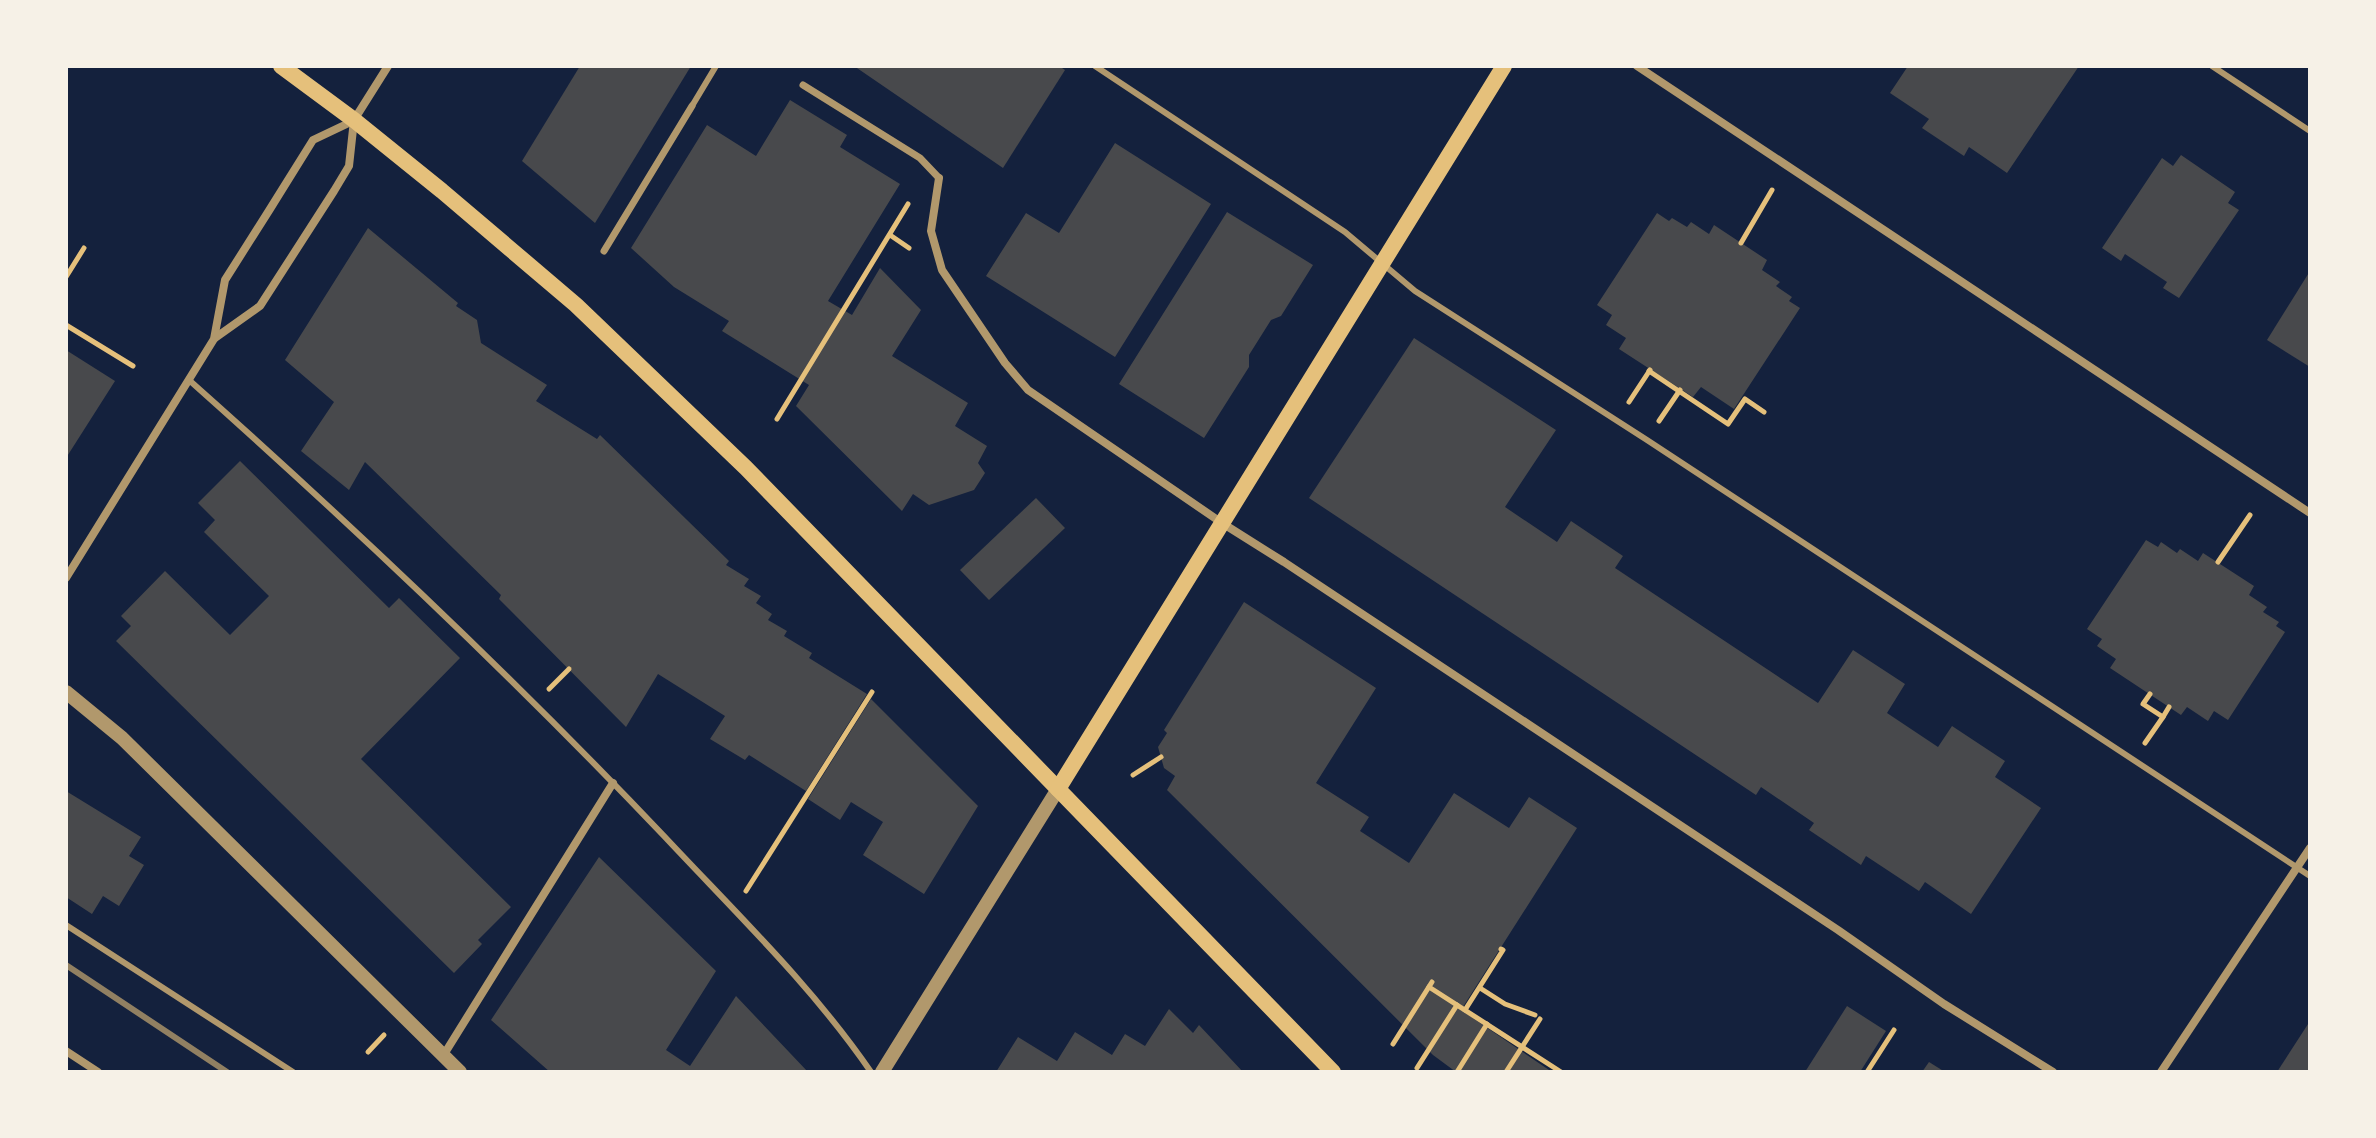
<svg xmlns="http://www.w3.org/2000/svg" width="2376" height="1138" viewBox="0 0 2376 1138" font-family="'PT Serif',serif">
	<rect width="100%" height="100%" fill="#14213d"/>
	<g fill="#48494c">
		<path d="M 580,66 L 691,66 L 595,223 L 522,161 Z"/>
		<path d="M 854,66 L 1059,66 L 1065,70 L 1003,168 Z"/>
		<path d="M 1908,66 L 2079,66 L 2007,173 L 1969,147 L 1964,156 L 1922,128 L 1929,119 L 1890,93 Z"/>
		<path d="M 790,100 L 847,135 L 840,147 L 900,184 L 828,301 L 852,315 L 880,268 L 921,310 L 892,356 L 968,403 L 955,426 L 987,446 L 978,463 L 985,473 L 974,490 L 929,505 L 913,494 L 902,511 L 796,406 L 809,385 L 722,331 L 729,321 L 674,287 L 631,248 L 707,125 L 756,156 Z"/>
		<path d="M 1115,143 L 1211,204 L 1115,357 L 986,276 L 1026,213 L 1059,233 Z"/>
		<path d="M 2181,155 L 2235,192 L 2228,203 L 2239,210 L 2179,298 L 2163,288 L 2167,282 L 2125,254 L 2121,261 L 2102,248 L 2162,158 L 2173,166 Z"/>
		<path d="M 1227,212 L 1313,265 L 1281,316 L 1271,320 L 1249,355 L 1249,367 L 1204,438 L 1119,384 Z"/>
		<path d="M 1657,213 L 1669,221 L 1672,218 L 1687,227 L 1691,222 L 1709,234 L 1714,225 L 1767,260 L 1762,270 L 1780,282 L 1776,286 L 1792,297 L 1789,301 L 1800,308 L 1734,409 L 1701,387 L 1693,397 L 1619,349 L 1626,338 L 1606,325 L 1612,315 L 1597,305 Z"/>
		<path d="M 368,228 L 458,303 L 456,306 L 477,320 L 481,343 L 547,385 L 536,401 L 597,439 L 600,435 L 729,561 L 726,565 L 749,579 L 744,586 L 761,596 L 756,603 L 772,614 L 768,620 L 787,631 L 784,636 L 812,653 L 809,658 L 867,694 L 806,791 L 749,755 L 745,760 L 710,739 L 725,716 L 658,674 L 626,727 L 499,599 L 501,595 L 365,462 L 349,490 L 301,451 L 334,402 L 285,360 Z"/>
		<path d="M 2310,271 L 2310,367 L 2267,340 Z"/>
		<path d="M 1414,338 L 1556,430 L 1505,507 L 1557,542 L 1571,521 L 1623,556 L 1615,568 L 1818,703 L 1853,650 L 1905,684 L 1887,713 L 1938,747 L 1952,726 L 2005,761 L 1995,777 L 2041,808 L 1971,914 L 1925,882 L 1919,891 L 1866,856 L 1861,865 L 1809,830 L 1814,823 L 1761,787 L 1756,795 L 1309,498 Z"/>
		<path d="M 66,350 L 115,381 L 66,458 Z"/>
		<path d="M 240,461 L 389,608 L 399,598 L 460,658 L 361,759 L 511,907 L 478,940 L 482,944 L 454,973 L 116,641 L 131,626 L 121,616 L 165,571 L 230,635 L 269,596 L 204,532 L 215,520 L 198,503 Z"/>
		<path d="M 1036,498 L 1065,528 L 989,600 L 960,570 Z"/>
		<path d="M 2146,540 L 2158,547 L 2161,542 L 2177,553 L 2180,549 L 2198,561 L 2203,553 L 2254,586 L 2249,595 L 2267,607 L 2263,612 L 2279,622 L 2276,626 L 2285,632 L 2228,720 L 2214,711 L 2208,721 L 2187,707 L 2181,715 L 2110,668 L 2116,659 L 2097,646 L 2102,639 L 2087,629 Z"/>
		<path d="M 1244,602 L 1376,688 L 1316,783 L 1369,817 L 1360,831 L 1409,863 L 1454,793 L 1509,828 L 1529,797 L 1577,828 L 1461,1010 L 1552,1072 L 1456,1072 L 1433,1055 L 1167,790 L 1175,776 L 1164,768 L 1158,747 L 1167,733 L 1164,730 Z"/>
		<path d="M 871,699 L 978,806 L 924,894 L 863,855 L 883,822 L 851,802 L 840,820 L 808,799 Z"/>
		<path d="M 66,791 L 141,837 L 129,856 L 144,865 L 119,906 L 103,896 L 92,914 L 66,897 Z"/>
		<path d="M 599,857 L 716,971 L 666,1050 L 690,1066 L 736,996 L 808,1072 L 550,1072 L 491,1020 Z"/>
		<path d="M 1847,1006 L 1886,1031 L 1860,1072 L 1805,1072 Z"/>
		<path d="M 1169,1009 L 1193,1033 L 1199,1025 L 1243,1072 L 996,1072 L 1018,1037 L 1057,1061 L 1075,1032 L 1112,1055 L 1125,1034 L 1145,1046 Z"/>
		<path d="M 2310,1021 L 2310,1072 L 2277,1072 Z"/>
		<path d="M 1929,1062 L 1945,1072 L 1922,1072 Z"/>
	</g>
	<g fill="none" stroke-linecap="round" stroke-linejoin="round">
		<g stroke="#e5c07b" stroke-width="5">
			<path d="M 890,235 L 909,248"/>
			<path d="M 1741,243 L 1772,190"/>
			<path d="M 66,277 L 84,248"/>
			<path d="M 66,325 L 133,366"/>
			<path d="M 1649,371 L 1728,424 L 1745,399 L 1764,412"/>
			<path d="M 1629,402 L 1650,370"/>
			<path d="M 777,419 L 908,204"/>
			<path d="M 1659,421 L 1680,390"/>
			<path d="M 2218,562 L 2250,515"/>
			<path d="M 549,689 L 569,669"/>
			<path d="M 2163,717 L 2169,707"/>
			<path d="M 2145,743 L 2163,717 L 2143,704 L 2150,694"/>
			<path d="M 1133,775 L 1161,757"/>
			<path d="M 746,891 L 872,692"/>
			<path d="M 1429,987 L 1561,1072"/>
			<path d="M 1480,988 L 1505,1004 L 1535,1015"/>
			<path d="M 1465,1010 L 1503,950 L 1501,949"/>
			<path d="M 1393,1044 L 1432,982"/>
			<path d="M 368,1052 L 384,1035"/>
			<path d="M 1417,1068 L 1457,1005"/>
			<path d="M 1457,1072 L 1487,1024"/>
			<path d="M 1506,1072 L 1540,1019"/>
			<path d="M 1867,1072 L 1894,1030"/>
		</g>
		<g stroke="#b1986c" stroke-width="6">
			<path d="M 1095,66 L 1345,232 L 1415,291 L 1647,440 L 2310,876"/>
			<path d="M 2212,66 L 2310,131"/>
			<path d="M 692,106 L 716,66"/>
			<path d="M 189,380 C 353,526 513,677 664,836 C 735,912 812,986 871,1072"/>
			<path d="M 66,925 L 293,1072"/>
		</g>
		<g stroke="#b1986c" stroke-width="7">
			<path d="M 803,85 L 920,158 L 939,178"/>
			<path d="M 604,251 L 692,106"/>
		</g>
		<g stroke="#b1986c" stroke-width="8">
			<path d="M 1637,66 L 2310,513"/>
			<path d="M 939,178 L 931,231 L 942,270 L 1005,363 L 1028,390 L 1222,523 L 1284,562 L 1838,930 L 1944,1004 L 2053,1072"/>
			<path d="M 215,338 L 260,306 L 334,191 L 349,166 L 354,120 L 388,66"/>
			<path d="M 66,578 L 214,339 L 225,280 L 270,209 L 313,140 L 353,121"/>
			<path d="M 66,1051 L 98,1072"/>
			<path d="M 443,1056 L 613,783"/>
			<path d="M 2161,1072 L 2310,848"/>
		</g>
		<g stroke="#b1986c" stroke-width="14">
			<path d="M 66,692 L 122,738 L 460,1072"/>
			<path d="M 882,1072 L 1058,789"/>
		</g>
		<g stroke="#e5c07b" stroke-width="16">
			<path d="M 281,66 L 354,120 L 442,191 L 576,305 L 746,468 L 1333,1072"/>
			<path d="M 1058,789 L 1504,66"/>
		</g>
		<path stroke="#918062" stroke-width="6" d="M 66,965 L 227,1072"/>
	</g>
	<rect width="2376" height="1138" fill="none" stroke="#f6f1e7" stroke-width="136"/>
</svg>
